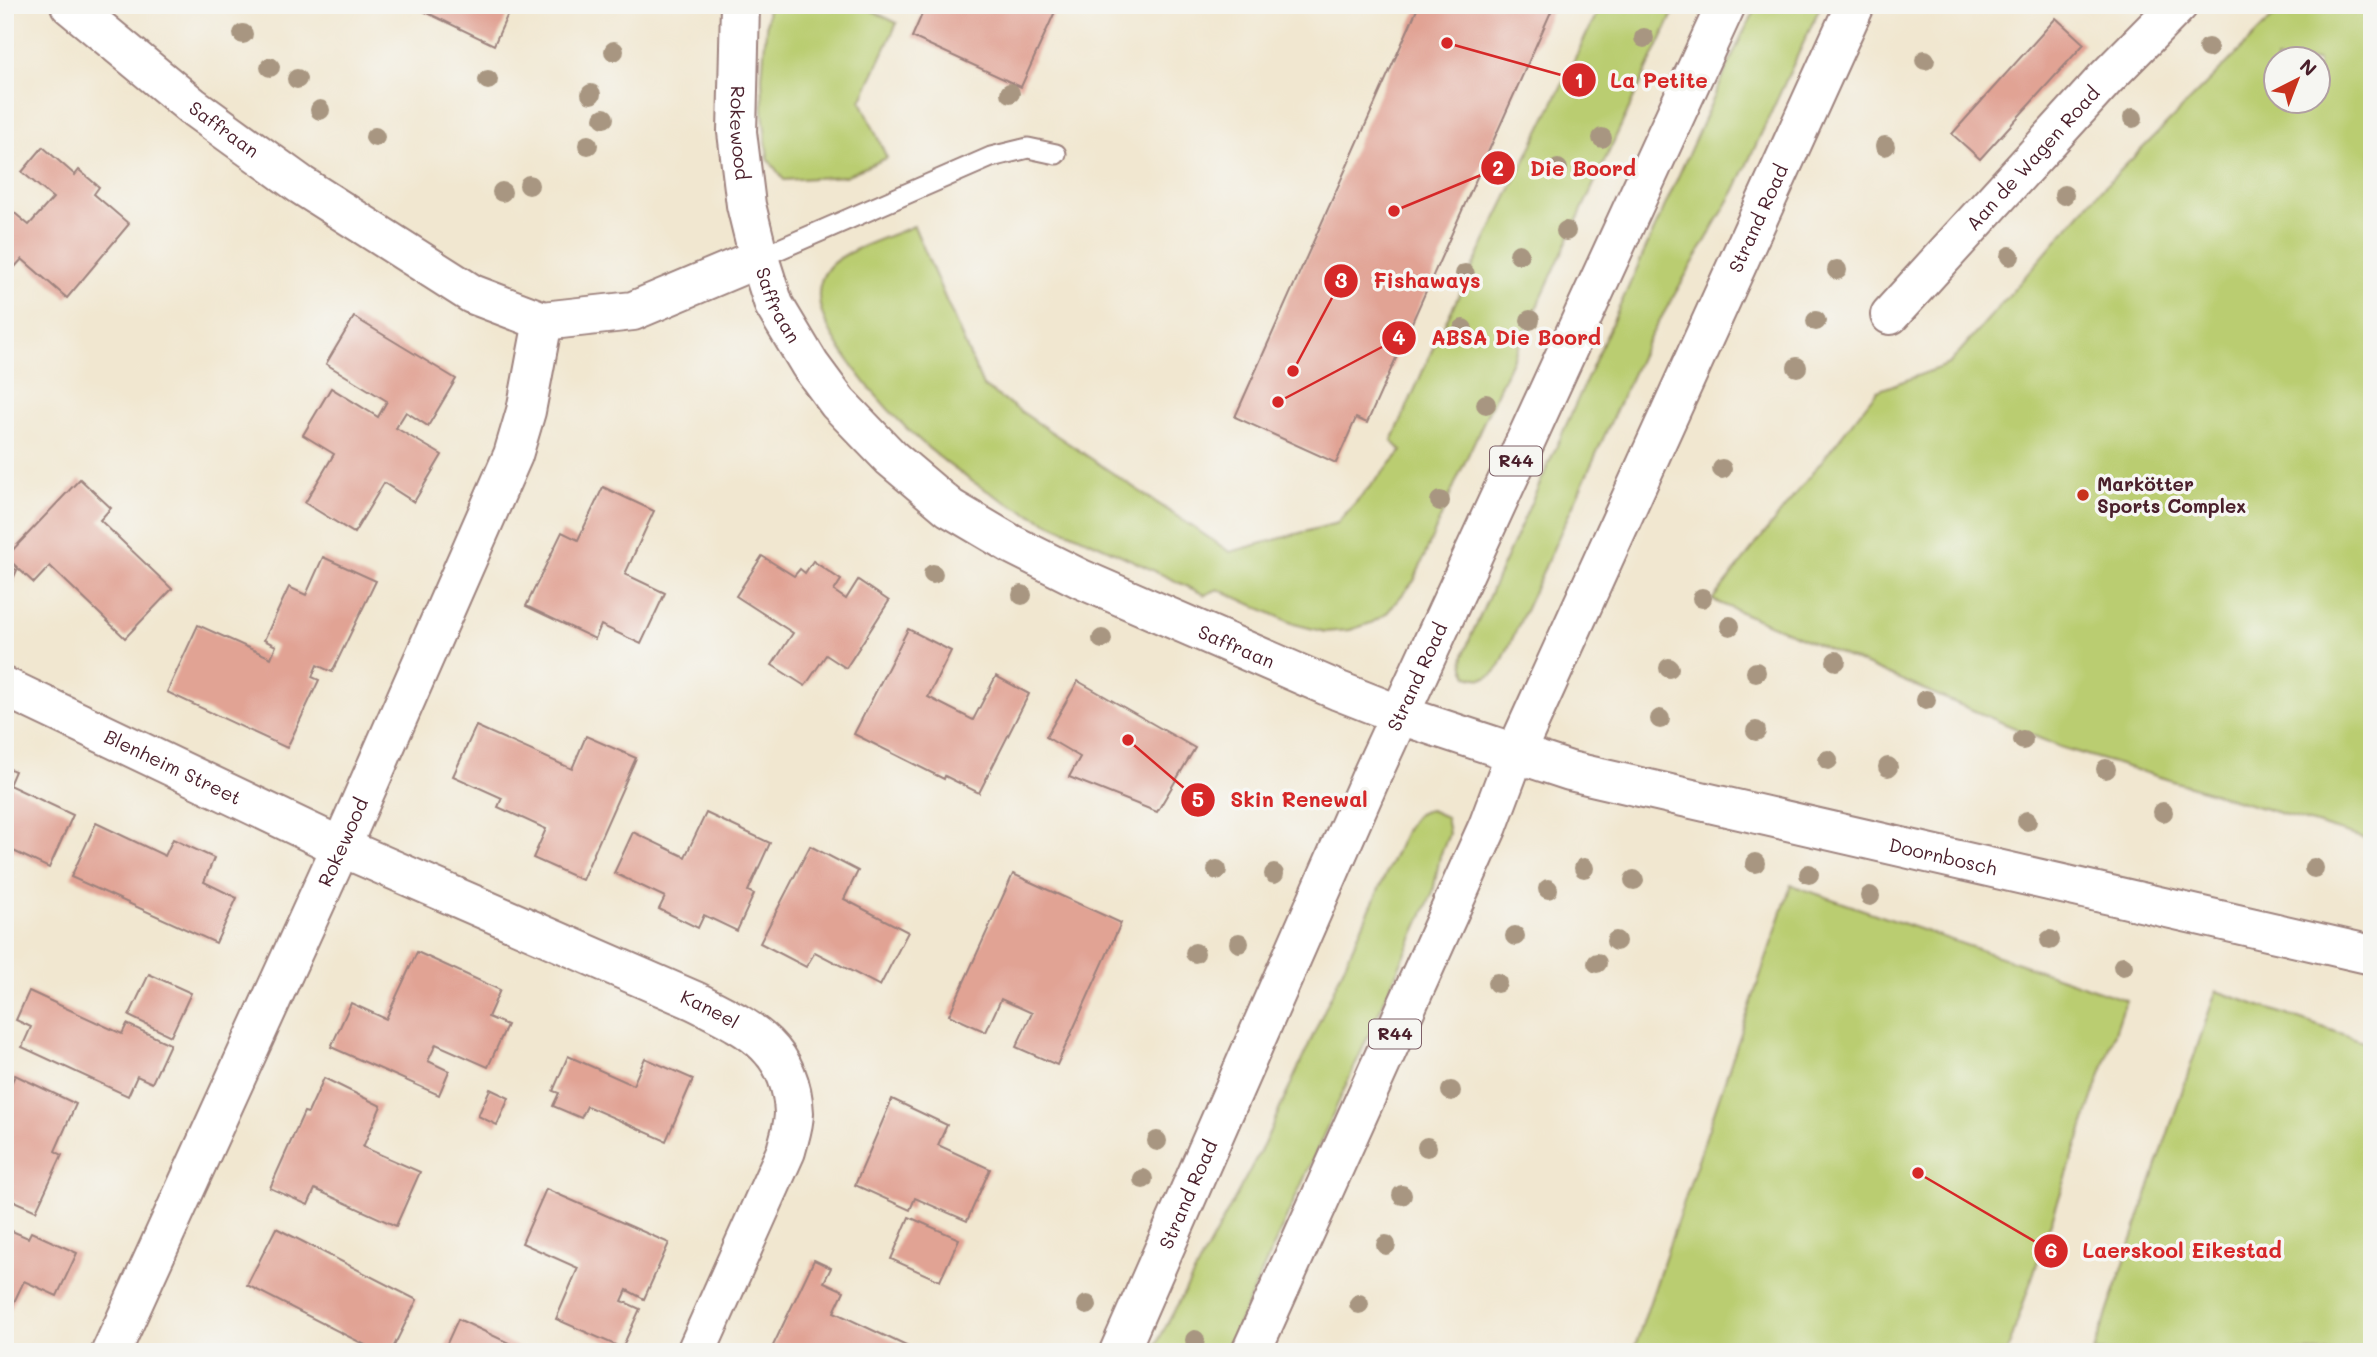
<svg xmlns="http://www.w3.org/2000/svg" width="2377" height="1357" viewBox="0 0 2377 1357" font-family="Mali,sans-serif">
	<rect width="100%" height="100%" fill="#f6f6f2"/>
	<filter id="ink" filterUnits="userSpaceOnUse"><feTurbulence type="fractalNoise" baseFrequency=".0143" numOctaves="2"/><feDisplacementMap in="SourceGraphic" scale="14" xChannelSelector="R" yChannelSelector="G"/><feConvolveMatrix kernelMatrix="1 2 1 2 8 2 1 2 1" color-interpolation-filters="sRGB"/></filter>
	<filter id="wash" filterUnits="userSpaceOnUse"><feTurbulence type="fractalNoise" baseFrequency=".00686" numOctaves="4" result="noise"/><feDisplacementMap in="SourceGraphic" scale="28" xChannelSelector="R" yChannelSelector="G"/><feGaussianBlur stdDeviation="1.57" result="paint"/><feColorMatrix in="noise" values="0 0 0 0 0 0 0 0 0 0 0 0 0 0 0 0 0 1.4 0 .05"/><feComposite in="paint" operator="in"/></filter>
	<g filter="url(#wash)">
		<rect width="100%" height="100%" fill="#f1e7d0"/>
		<g fill="#bacd71" stroke="#82764e" stroke-width="2" fill-rule="evenodd">
			<path d="M 768,5 L 860,5 L 897,23 L 861,101 L 887,158 L 845,176 L 784,180 L 768,159 L 763,112 L 762,77 Z"/>
			<path d="M 1601,5 L 1677,5 L 1457,479 L 1414,581 L 1386,614 L 1371,623 L 1350,630 L 1325,632 L 1294,624 L 1218,589 L 1205,595 C 1168,578 1131,559 1094,543 C 1060,528 1026,514 994,495 C 932,459 877,405 838,345 C 824,323 808,292 829,267 C 842,251 893,235 914,226 L 983,386 L 1230,552 L 1337,523 L 1402,451 L 1392,441 L 1433,348 Z"/>
			<path d="M 1758,5 L 1821,5 L 1735,190 L 1646,344 L 1500,666 C 1491,679 1483,681 1468,676 C 1459,661 1465,651 1471,636 L 1742,35 Z"/>
			<path d="M 2285,5 L 2372,5 L 2372,841 L 2060,747 L 1712,600 L 1877,391 L 1949,364 L 2096,195 ZM 2276,60 L 2318,60 L 2318,102 L 2276,102 Z"/>
			<path d="M 1430,810 L 1446,817 L 1449,834 L 1440,856 L 1433,892 L 1226,1352 L 1152,1352 L 1264,1144 L 1406,829 C 1413,818 1417,812 1430,810 Z"/>
			<path d="M 1791,885 L 2126,1000 L 2007,1352 L 1633,1352 Z"/>
			<path d="M 2216,991 L 2372,1044 L 2372,1352 L 2094,1352 Z"/>
		</g>
		<g id="blocks">
			<g fill="#e1a394">
				<path d="M 411,5 L 512,5 L 494,45 Z"/>
				<path d="M 926,5 L 1058,5 L 1021,87 L 912,37 Z"/>
				<path d="M 1419,5 L 1554,5 L 1367,423 L 1356,418 L 1336,463 L 1235,417 Z"/>
				<path d="M 2056,18 L 2084,44 L 1980,159 L 1952,134 Z"/>
				<path d="M 43,147 L 75,175 L 79,170 L 99,187 L 94,194 L 129,224 L 67,298 L 22,259 L 5,278 L 5,205 L 29,225 L 53,198 L 22,172 Z"/>
				<path d="M 354,317 L 456,379 L 428,426 L 406,412 L 396,428 L 442,455 L 414,502 L 384,483 L 354,533 L 305,503 L 334,454 L 303,435 L 331,388 L 378,417 L 387,401 L 326,364 Z"/>
				<path d="M 80,479 L 111,508 L 100,520 L 172,589 L 125,638 L 50,566 L 34,583 L 6,557 Z"/>
				<path d="M 603,487 L 654,511 L 625,574 L 665,593 L 641,644 L 601,625 L 595,639 L 526,606 L 562,532 L 578,540 Z"/>
				<path d="M 762,556 L 794,576 L 800,569 L 805,573 L 813,561 L 841,580 L 834,591 L 846,599 L 858,580 L 889,601 L 846,668 L 826,655 L 805,686 L 772,665 L 793,633 L 736,596 Z"/>
				<path d="M 323,557 L 376,581 L 332,672 L 317,665 L 312,677 L 319,680 L 287,748 L 167,692 L 198,625 L 271,658 L 276,646 L 264,640 L 289,587 L 306,595 Z"/>
				<path d="M 5,565 L 17,570 L 5,597 Z"/>
				<path d="M 908,629 L 951,651 L 928,697 L 973,720 L 996,676 L 1029,694 L 979,793 L 945,776 L 944,779 L 854,734 Z"/>
				<path d="M 1078,681 L 1195,748 L 1157,812 L 1069,777 L 1080,757 L 1046,737 Z"/>
				<path d="M 476,726 L 572,769 L 586,736 L 636,758 L 582,880 L 533,858 L 546,829 L 498,807 L 502,798 L 453,776 Z"/>
				<path d="M 5,767 L 15,771 L 9,785 L 73,815 L 49,868 L 5,847 Z"/>
				<path d="M 706,813 L 770,843 L 748,891 L 754,894 L 737,931 L 704,915 L 698,928 L 659,909 L 665,897 L 614,873 L 633,832 L 685,857 Z"/>
				<path d="M 96,823 L 165,856 L 173,839 L 214,858 L 204,882 L 237,898 L 216,943 L 71,877 Z"/>
				<path d="M 810,846 L 858,871 L 844,899 L 908,932 L 880,986 L 815,952 L 806,967 L 760,943 Z"/>
				<path d="M 1013,874 L 1121,923 L 1057,1065 L 1016,1047 L 1032,1013 L 1001,999 L 986,1032 L 949,1015 Z"/>
				<path d="M 417,952 L 500,990 L 488,1017 L 507,1025 L 488,1067 L 436,1044 L 428,1061 L 449,1071 L 439,1095 L 331,1047 L 351,1003 L 386,1019 Z"/>
				<path d="M 149,974 L 191,993 L 171,1036 L 129,1016 Z"/>
				<path d="M 29,991 L 122,1034 L 127,1024 L 170,1044 L 152,1083 L 137,1076 L 128,1096 L 22,1047 L 31,1027 L 16,1020 Z"/>
				<path d="M 568,1056 L 633,1085 L 645,1058 L 693,1079 L 666,1141 L 587,1106 L 581,1118 L 553,1106 L 559,1093 L 553,1091 Z"/>
				<path d="M 15,1075 L 76,1104 L 55,1151 L 62,1155 L 36,1211 L 5,1197 L 5,1097 Z"/>
				<path d="M 324,1078 L 381,1106 L 363,1147 L 420,1172 L 396,1226 L 315,1189 L 308,1205 L 270,1188 L 304,1112 L 308,1113 Z"/>
				<path d="M 490,1089 L 509,1098 L 497,1125 L 478,1116 Z"/>
				<path d="M 892,1099 L 947,1125 L 938,1145 L 990,1169 L 967,1221 L 915,1198 L 910,1210 L 855,1185 Z"/>
				<path d="M 546,1189 L 669,1243 L 644,1299 L 627,1290 L 622,1301 L 640,1309 L 622,1348 L 556,1319 L 578,1268 L 522,1243 Z"/>
				<path d="M 909,1217 L 959,1239 L 940,1281 L 891,1259 Z"/>
				<path d="M 5,1228 L 28,1238 L 31,1232 L 77,1253 L 57,1296 L 24,1281 L 5,1321 Z"/>
				<path d="M 276,1228 L 417,1300 L 391,1352 L 379,1352 L 247,1285 Z"/>
				<path d="M 814,1260 L 831,1268 L 824,1282 L 844,1291 L 834,1312 L 919,1352 L 770,1352 Z"/>
				<path d="M 458,1319 L 528,1352 L 443,1352 Z"/>
			</g>
		</g>
	</g>
	<g filter="url(#ink)">
		<use href="#blocks" fill-opacity="0" stroke="#9e837e" stroke-width="2"/>
		<g fill="none" stroke-linecap="round" stroke-linejoin="round">
			<g stroke="#9e837e" stroke-width="23">
				<path id="lane" d="M 759,258 L 991,157 L 1028,148 L 1056,154"/>
			</g>
			<g stroke="#9e837e" stroke-width="42">
				<g id="street">
					<path id="s1" d="M 70,5 L 192,106 L 301,185 L 472,294 L 543,321 L 633,311 L 759,258"/>
					<path id="s2" d="M 740,5 L 737,132 L 746,205 L 759,258 L 774,305 L 810,365 L 838,403 L 891,458 L 950,508 L 1011,544 L 1081,579 L 1339,691 L 1400,715 L 1570,771 L 2372,955"/>
					<path id="s3" d="M 1890,315 L 2105,79 L 2178,5"/>
					<path id="s4" d="M 5,687 L 341,847 L 695,1001 C 748,1028 791,1046 794,1113 C 794,1125 789,1139 786,1151 L 696,1352"/>
					<path id="s5" d="M 111,1352 L 341,847 L 513,455 L 526,411 L 543,321"/>
				</g>
			</g>
			<g stroke="#9e837e" stroke-width="42">
				<g id="primary">
					<path id="s6" d="M 1119,1352 L 1371,777 L 1726,5"/>
					<path id="s7" d="M 1251,1352 L 1488,826 L 1515,754 L 1855,5"/>
				</g>
			</g>
			<use href="#lane" stroke="#fff" stroke-width="19"/>
			<use href="#street" stroke="#fff" stroke-width="38"/>
			<use href="#primary" stroke="#fff" stroke-width="38"/>
		</g>
		<g fill="#a89681">
			<circle cx="243" cy="34" r="10"/>
			<circle cx="1644" cy="38" r="10"/>
			<circle cx="2208" cy="48" r="10"/>
			<circle cx="614" cy="51" r="10"/>
			<circle cx="1925" cy="60" r="10"/>
			<circle cx="270" cy="67" r="10"/>
			<circle cx="297" cy="79" r="10"/>
			<circle cx="488" cy="80" r="10"/>
			<circle cx="1010" cy="93" r="10"/>
			<circle cx="591" cy="94" r="10"/>
			<circle cx="320" cy="110" r="10"/>
			<circle cx="604" cy="118" r="10"/>
			<circle cx="2133" cy="118" r="10"/>
			<circle cx="375" cy="137" r="10"/>
			<circle cx="1602" cy="138" r="10"/>
			<circle cx="588" cy="145" r="10"/>
			<circle cx="1885" cy="146" r="10"/>
			<circle cx="1558" cy="169" r="10"/>
			<circle cx="529" cy="185" r="10"/>
			<circle cx="502" cy="192" r="10"/>
			<circle cx="2064" cy="195" r="10"/>
			<circle cx="1566" cy="231" r="10"/>
			<circle cx="1519" cy="254" r="10"/>
			<circle cx="2010" cy="256" r="10"/>
			<circle cx="1837" cy="270" r="10"/>
			<circle cx="1465" cy="274" r="10"/>
			<circle cx="1530" cy="320" r="10"/>
			<circle cx="1816" cy="321" r="10"/>
			<circle cx="1463" cy="329" r="10"/>
			<circle cx="1797" cy="367" r="10"/>
			<circle cx="1486" cy="404" r="10"/>
			<circle cx="1722" cy="469" r="10"/>
			<circle cx="1440" cy="501" r="10"/>
			<circle cx="933" cy="574" r="10"/>
			<circle cx="1022" cy="595" r="10"/>
			<circle cx="1702" cy="598" r="10"/>
			<circle cx="1730" cy="626" r="10"/>
			<circle cx="1102" cy="639" r="10"/>
			<circle cx="1836" cy="661" r="10"/>
			<circle cx="1669" cy="668" r="10"/>
			<circle cx="1756" cy="672" r="10"/>
			<circle cx="1926" cy="700" r="10"/>
			<circle cx="1660" cy="719" r="10"/>
			<circle cx="1756" cy="731" r="10"/>
			<circle cx="2023" cy="740" r="10"/>
			<circle cx="1828" cy="760" r="10"/>
			<circle cx="1888" cy="767" r="10"/>
			<circle cx="2106" cy="769" r="10"/>
			<circle cx="2163" cy="812" r="10"/>
			<circle cx="2027" cy="821" r="10"/>
			<circle cx="1755" cy="863" r="10"/>
			<circle cx="1584" cy="868" r="10"/>
			<circle cx="2314" cy="868" r="10"/>
			<circle cx="1217" cy="870" r="10"/>
			<circle cx="1274" cy="874" r="10"/>
			<circle cx="1809" cy="874" r="10"/>
			<circle cx="1634" cy="880" r="10"/>
			<circle cx="1548" cy="889" r="10"/>
			<circle cx="1870" cy="896" r="10"/>
			<circle cx="1515" cy="936" r="10"/>
			<circle cx="2050" cy="940" r="10"/>
			<circle cx="1616" cy="941" r="10"/>
			<circle cx="1239" cy="943" r="10"/>
			<circle cx="1195" cy="953" r="10"/>
			<circle cx="1597" cy="963" r="10"/>
			<circle cx="2123" cy="966" r="10"/>
			<circle cx="1497" cy="983" r="10"/>
			<circle cx="1451" cy="1091" r="10"/>
			<circle cx="1157" cy="1141" r="10"/>
			<circle cx="1427" cy="1147" r="10"/>
			<circle cx="1143" cy="1179" r="10"/>
			<circle cx="1402" cy="1195" r="10"/>
			<circle cx="1386" cy="1245" r="10"/>
			<circle cx="1359" cy="1304" r="10"/>
			<circle cx="1087" cy="1305" r="10"/>
			<circle cx="1195" cy="1340" r="10"/>
		</g>
	</g>
	<circle fill="#c8321e" stroke="#f6f6f2" stroke-width="2.5" cx="2083" cy="495" r="7"/>
	<g text-anchor="middle" stroke-width="7" stroke-linejoin="round" paint-order="stroke">
		<g fill="#f6f6f2" stroke="#7e6067" stroke-width="2">
			<rect x="1490" y="446.5" width="52" height="29" rx="5"/>
			<rect x="1369" y="1019.5" width="52" height="29" rx="5"/>
		</g>
		<g font-size="18" font-weight="bold" fill="#4a1f2b">
			<text x="1516" y="467">R44</text>
			<text x="1395" y="1040">R44</text>
		</g>
		<g font-size="19" fill="#4a1f2b" stroke="#f6f6f2">
			<text dy="7" stroke="none"><textPath href="#s1" startOffset="198">Saffraan</textPath></text>
			<text dy="7" stroke="none"><textPath href="#s2" startOffset="128">Rokewood</textPath></text>
			<text dy="7" stroke="none"><textPath href="#s3" startOffset="212">Aan de Wagen Road</textPath></text>
			<text dy="7" stroke="none"><textPath href="#s7" startOffset="1242">Strand Road</textPath></text>
			<text dy="7" stroke="none"><textPath href="#s2" startOffset="306">Saffraan</textPath></text>
			<text dy="7" stroke="none"><textPath href="#s2" startOffset="894">Saffraan</textPath></text>
			<text dy="7" stroke="none"><textPath href="#s6" startOffset="738">Strand Road</textPath></text>
			<text dy="7" stroke="none"><textPath href="#s4" startOffset="186">Blenheim Street</textPath></text>
			<text dy="7" stroke="none"><textPath href="#s5" startOffset="560">Rokewood</textPath></text>
			<text dy="7" stroke="none"><textPath href="#s2" startOffset="1633">Doornbosch</textPath></text>
			<text dy="7" stroke="none"><textPath href="#s4" startOffset="775">Kaneel</textPath></text>
			<text dy="7" stroke="none"><textPath href="#s6" startOffset="172">Strand Road</textPath></text>
		</g>
		<g font-size="19" font-weight="bold" fill="#4a1f2b" stroke="#f6f6f2" text-anchor="start">
			<text x="2097" y="491">Markötter<tspan x="2097" dy="22">Sports Complex</tspan></text>
		</g>
	</g>
	<path fill="none" stroke="#d62828" stroke-width="2.5" d="M1447 43L1579 80M1394 211L1498 168M1293 371L1341 281M1278 402L1399 338M1128 740L1198 800M1918 1173L2051 1251"/>
	<g fill="#d62828" stroke="#f6f6f2" stroke-width="2.5">
		<circle cx="1447" cy="43" r="7"/>
		<circle cx="1394" cy="211" r="7"/>
		<circle cx="1293" cy="371" r="7"/>
		<circle cx="1278" cy="402" r="7"/>
		<circle cx="1128" cy="740" r="7"/>
		<circle cx="1918" cy="1173" r="7"/>
		<circle cx="1579" cy="80" r="18"/>
		<circle cx="1498" cy="168" r="18"/>
		<circle cx="1341" cy="281" r="18"/>
		<circle cx="1399" cy="338" r="18"/>
		<circle cx="1198" cy="800" r="18"/>
		<circle cx="2051" cy="1251" r="18"/>
	</g>
	<g font-size="21" text-anchor="middle" font-weight="bold" fill="#fff">
		<text x="1579" y="88">1</text>
		<text x="1498" y="176">2</text>
		<text x="1341" y="288">3</text>
		<text x="1399" y="345">4</text>
		<text x="1198" y="807">5</text>
		<text x="2051" y="1258">6</text>
	</g>
	<g font-size="21" text-anchor="middle" font-weight="bold" fill="#d62828" stroke="#f6f6f2" stroke-width="7" stroke-linejoin="round" paint-order="stroke">
		<text x="1659" y="88">La Petite</text>
		<text x="1583" y="176">Die Boord</text>
		<text x="1427" y="288">Fishaways</text>
		<text x="1516" y="345">ABSA Die Boord</text>
		<text x="1299" y="807">Skin Renewal</text>
		<text x="2182" y="1258">Laerskool Eikestad</text>
	</g>
	<rect width="2377" height="1357" fill="none" stroke="#f6f6f2" stroke-width="28"/>
	<g transform="translate(2297 80) rotate(42)"><circle r="33" fill="#f6f6f2" stroke="#b1a0a2" stroke-width="2"/>
	<path d="M0-5L12 26L0 18L-12 26Z" fill="#c8321e"/>
	<text y="-10" font-size="19" font-weight="bold" text-anchor="middle" fill="#4a1f2b">N</text>
	</g>
</svg>
